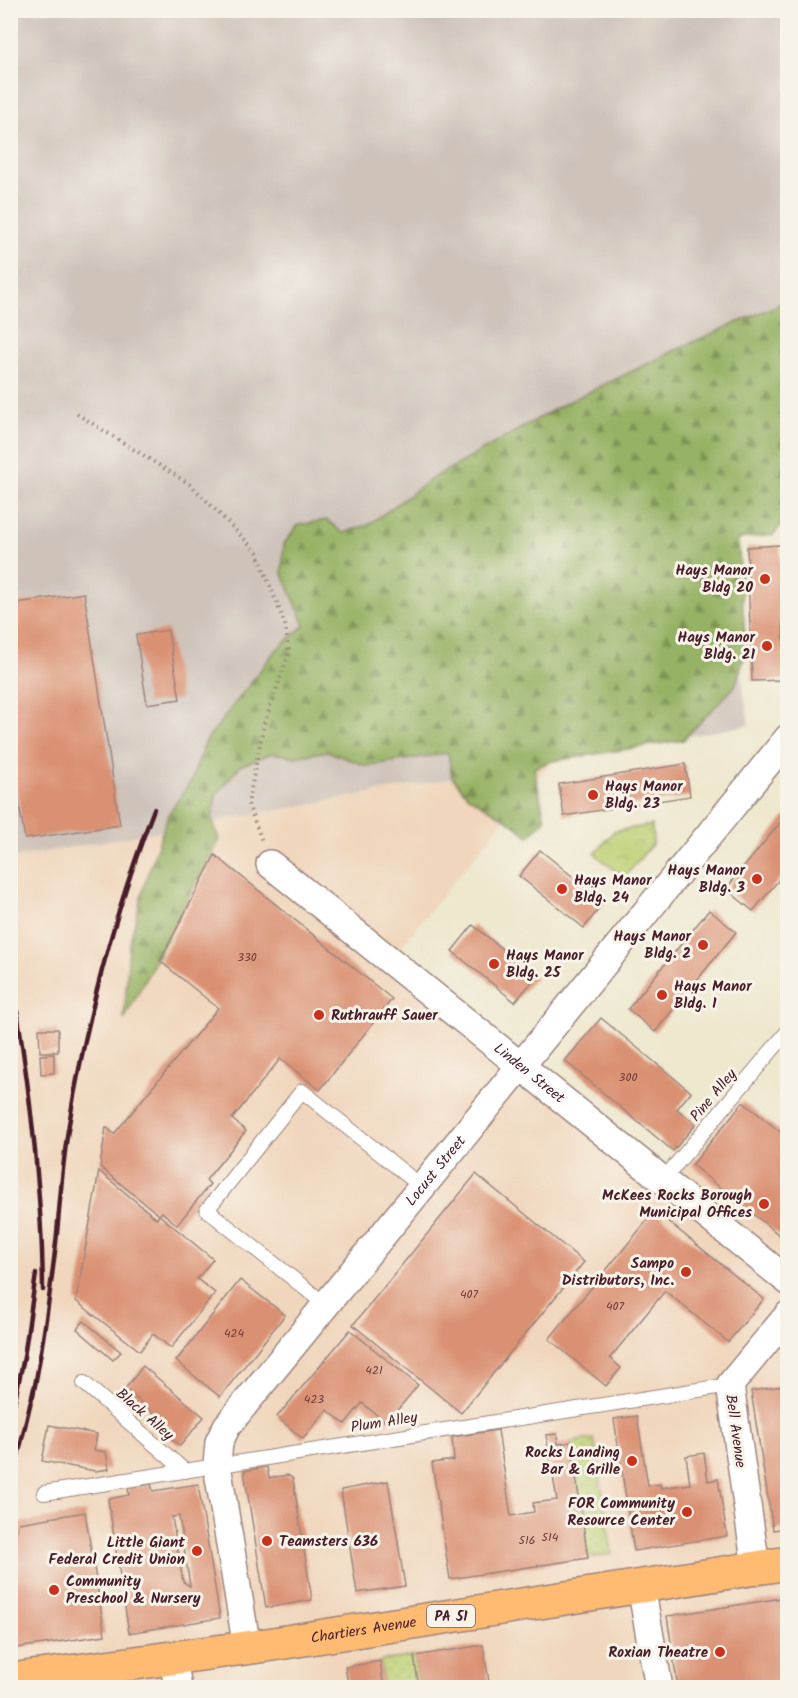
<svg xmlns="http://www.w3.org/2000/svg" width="798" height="1698" viewBox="0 0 798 1698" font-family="Kalam,sans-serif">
	<defs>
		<pattern id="grass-dots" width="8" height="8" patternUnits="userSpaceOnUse" patternTransform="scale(1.5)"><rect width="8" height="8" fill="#bdd073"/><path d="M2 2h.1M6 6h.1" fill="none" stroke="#a4b264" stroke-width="1.8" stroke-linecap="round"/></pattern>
		<pattern id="forest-firs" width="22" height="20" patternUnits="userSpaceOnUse" patternTransform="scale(1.5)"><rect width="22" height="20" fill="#96b265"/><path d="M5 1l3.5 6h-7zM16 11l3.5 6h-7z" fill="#7c9053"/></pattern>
		<pattern id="park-crowns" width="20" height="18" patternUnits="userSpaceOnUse" patternTransform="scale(1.5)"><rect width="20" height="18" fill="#bdd073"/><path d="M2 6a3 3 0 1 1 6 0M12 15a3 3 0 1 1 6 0" fill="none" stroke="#a4b264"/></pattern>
	</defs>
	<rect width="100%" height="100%" fill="#f7f3e8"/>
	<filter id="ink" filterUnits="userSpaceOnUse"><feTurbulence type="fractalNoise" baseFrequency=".0167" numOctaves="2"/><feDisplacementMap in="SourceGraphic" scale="12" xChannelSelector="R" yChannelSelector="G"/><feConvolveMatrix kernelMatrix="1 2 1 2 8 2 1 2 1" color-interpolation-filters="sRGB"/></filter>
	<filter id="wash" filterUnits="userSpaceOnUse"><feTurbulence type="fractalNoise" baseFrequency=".008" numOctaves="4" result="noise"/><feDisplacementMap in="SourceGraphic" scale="24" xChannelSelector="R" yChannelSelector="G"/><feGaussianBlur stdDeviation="1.35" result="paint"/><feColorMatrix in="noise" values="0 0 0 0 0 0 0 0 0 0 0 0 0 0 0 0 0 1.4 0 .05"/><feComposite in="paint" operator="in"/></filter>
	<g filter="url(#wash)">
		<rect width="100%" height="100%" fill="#eee8cf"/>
		<path fill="#f0d6bc" d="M 552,761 L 390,960 L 663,1180 L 734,1095 L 787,1138 L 787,1687 L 11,1688 L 11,858 Z"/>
		<path fill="#cec2b9" d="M 11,11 L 787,11 L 787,361 L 695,375 L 749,725 L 11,858 Z"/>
		<g fill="url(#grass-dots)" stroke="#84784f" stroke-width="1.5">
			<path d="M 594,1439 L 612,1554 L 588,1558 L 571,1442 Z"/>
			<path d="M 414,1656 L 419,1687 L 384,1687 L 380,1661 Z"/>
		</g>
		<path fill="url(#forest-firs)" stroke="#706848" stroke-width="1.5" d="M 787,301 L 787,519 L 773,535 L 738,539 L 746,652 L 735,686 L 683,740 L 552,761 L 534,768 L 545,820 L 529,836 L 507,820 L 468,796 L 452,777 L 448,753 L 366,766 L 327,751 L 296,757 L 272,753 L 240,766 L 216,795 L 212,819 L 219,840 L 124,1020 L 129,946 L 144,886 L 168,815 L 191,781 L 206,741 L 275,651 L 305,625 L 282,572 L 284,544 L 298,525 L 327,520 L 343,533 L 368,525 L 433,478 L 566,403 L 693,342 Z"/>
		<path fill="url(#park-crowns)" stroke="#84784f" stroke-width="1.5" d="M 652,825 L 653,843 L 624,878 L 595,854 L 614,831 Z"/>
		<g id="blocks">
			<g fill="#da9072" fill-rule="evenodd">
				<path d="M 780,545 L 785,680 L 752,681 L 747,547 Z"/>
				<path d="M 84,593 L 120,825 L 25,839 L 10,752 L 10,604 Z"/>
				<path d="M 168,630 L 180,699 L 147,704 L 136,635 Z"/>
				<path d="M 685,764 L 690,796 L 564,816 L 559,784 Z"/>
				<path d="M 788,813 L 788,869 L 753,911 L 726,889 Z"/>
				<path d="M 540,850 L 604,902 L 584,928 L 519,876 Z"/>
				<path d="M 215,855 L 392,999 L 320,1090 L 280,1059 L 232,1119 L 246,1131 L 206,1180 L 210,1184 L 177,1225 L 162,1212 L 159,1215 L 100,1167 L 106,1127 L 114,1134 L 218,1008 L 160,961 Z"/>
				<path d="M 709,910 L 736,932 L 655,1032 L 628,1009 Z"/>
				<path d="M 473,925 L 536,977 L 515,1002 L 452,951 Z"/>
				<path d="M 601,1018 L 691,1092 L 677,1109 L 696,1124 L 673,1151 L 565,1061 Z"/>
				<path d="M 39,1029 L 58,1029 L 58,1052 L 40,1052 Z"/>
				<path d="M 54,1054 L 54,1073 L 41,1074 L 40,1055 Z"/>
				<path d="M 743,1102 L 788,1138 L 788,1242 L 692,1165 Z"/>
				<path d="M 99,1171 L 157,1219 L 159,1215 L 213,1259 L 197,1279 L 215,1293 L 171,1348 L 153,1334 L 140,1351 L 76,1301 Z"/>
				<path d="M 476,1174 L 584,1262 L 461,1413 L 353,1325 Z"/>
				<path d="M 655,1211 L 764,1299 L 728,1342 L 665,1291 L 610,1358 L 621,1368 L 606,1386 L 549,1339 Z"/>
				<path d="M 240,1280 L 285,1315 L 220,1397 L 176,1361 Z"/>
				<path d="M 84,1321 L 121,1352 L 113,1360 L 77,1329 Z"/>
				<path d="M 350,1330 L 418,1385 L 387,1423 L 362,1403 L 345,1424 L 327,1410 L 303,1439 L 277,1417 Z"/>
				<path d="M 143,1366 L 204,1417 L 180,1446 L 166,1435 L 172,1428 L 125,1389 Z"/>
				<path d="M 788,1385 L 788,1528 L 773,1530 L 751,1391 Z"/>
				<path d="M 637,1416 L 648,1486 L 660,1484 L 661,1488 L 690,1484 L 686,1456 L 704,1453 L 708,1481 L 718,1479 L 727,1536 L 634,1551 L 614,1419 Z"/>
				<path d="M 49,1425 L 97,1434 L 94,1450 L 106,1452 L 109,1469 L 95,1471 L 42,1461 Z"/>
				<path d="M 498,1430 L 511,1516 L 534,1512 L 533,1503 L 557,1500 L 546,1435 L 557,1434 L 558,1444 L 571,1442 L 588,1558 L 450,1579 L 432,1463 L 454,1460 L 452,1437 Z"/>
				<path d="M 267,1467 L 269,1478 L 288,1475 L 293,1479 L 312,1600 L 266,1608 L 244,1471 Z"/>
				<path d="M 388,1481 L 405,1586 L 357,1593 L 341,1490 Z"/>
				<path d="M 151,1484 L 153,1491 L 198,1484 L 220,1618 L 129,1633 L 108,1499 L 129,1495 L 128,1488 ZM 179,1516 L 190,1586 L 183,1582 L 172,1517 Z"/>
				<path d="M 85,1512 L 105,1635 L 10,1649 L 10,1550 L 19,1523 Z"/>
				<path d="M 788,1597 L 788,1688 L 678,1688 L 667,1616 Z"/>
				<path d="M 483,1645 L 490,1688 L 419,1688 L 414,1656 Z"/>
				<path d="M 380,1661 L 384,1688 L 349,1688 L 345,1667 Z"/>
				<path d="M 254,1681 L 255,1688 L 214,1688 L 214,1686 Z"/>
			</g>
		</g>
	</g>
	<g filter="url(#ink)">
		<use href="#blocks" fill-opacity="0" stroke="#9c847d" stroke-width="1.5"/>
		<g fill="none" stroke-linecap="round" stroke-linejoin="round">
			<g stroke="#9c847d" stroke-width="16">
				<g id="service">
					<path d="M 663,1180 L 788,1031"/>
					<path d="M 326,1305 L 207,1210 L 302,1091 L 422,1187"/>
					<path d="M 84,1383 L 185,1471"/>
					<path d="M 44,1493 L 730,1385"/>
				</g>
			</g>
			<g stroke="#9c847d" stroke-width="30">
				<g id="minor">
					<path id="s1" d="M 270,864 L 788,1281"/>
					<path d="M 756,1568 L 730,1385 L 788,1315"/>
					<path d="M 641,1586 L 659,1688"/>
					<path id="s2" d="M 247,1648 L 217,1465 L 219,1442 L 227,1426 L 788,738"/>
					<path d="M 173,1658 L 178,1688"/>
				</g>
			</g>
			<g stroke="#9c847d" stroke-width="36">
				<g id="primary">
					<path id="s3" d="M 10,1680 L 260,1646 L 788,1563"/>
				</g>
			</g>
			<path stroke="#9c847d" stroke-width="4" stroke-dasharray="1.5 4.5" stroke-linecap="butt" d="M 77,414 L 191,485 L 257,552 L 285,624 L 289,653 L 264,724 L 248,804 L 262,841"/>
			<use href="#service" stroke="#fff" stroke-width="14"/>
			<use href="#minor" stroke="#fff" stroke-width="27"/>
			<use href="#primary" stroke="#ffbb71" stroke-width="33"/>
			<g stroke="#4a1f2b" stroke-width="4.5">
				<path d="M 10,968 C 28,1074 42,1182 43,1290"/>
				<path d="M 33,1396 C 43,1345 50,1294 56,1243 C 60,1205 62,1167 68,1130 C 86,1020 114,913 154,809"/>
				<path d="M 10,1423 L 24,1357 L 36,1274"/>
				<path d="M 10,1490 L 34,1388"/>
			</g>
		</g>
	</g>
	<g fill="#c8321e" stroke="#f7f3e8" stroke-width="2">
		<circle cx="765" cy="579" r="6"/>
		<circle cx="767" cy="646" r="6"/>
		<circle cx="593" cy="795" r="6"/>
		<circle cx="757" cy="879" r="6"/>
		<circle cx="562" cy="889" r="6"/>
		<circle cx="703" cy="945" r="6"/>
		<circle cx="494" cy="964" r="6"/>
		<circle cx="662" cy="995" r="6"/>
		<circle cx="319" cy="1015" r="6"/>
		<circle cx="764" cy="1204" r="6"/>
		<circle cx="686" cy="1272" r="6"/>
		<circle cx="632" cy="1461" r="6"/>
		<circle cx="687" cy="1512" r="6"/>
		<circle cx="267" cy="1541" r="6"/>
		<circle cx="197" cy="1551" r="6"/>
		<circle cx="54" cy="1590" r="6"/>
		<circle cx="720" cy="1652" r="6"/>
	</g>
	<g text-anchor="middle" stroke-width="6" stroke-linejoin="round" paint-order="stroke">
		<g font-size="12" fill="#6e3b3d">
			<text x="247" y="961">330</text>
			<text x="628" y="1081">300</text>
			<text x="469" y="1298">407</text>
			<text x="615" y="1310">407</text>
			<text x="234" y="1337">424</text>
			<text x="374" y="1374">421</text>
			<text x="314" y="1403">423</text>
			<text x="550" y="1541">514</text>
			<text x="527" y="1544">516</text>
		</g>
		<rect fill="#f7f3e8" stroke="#7e5f64" stroke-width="1.5" x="427" y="1605" width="48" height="22" rx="4.5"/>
		<g font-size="14" font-weight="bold" fill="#4a1f2b">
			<text x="451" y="1621">PA 51</text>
		</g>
		<g font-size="15" font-weight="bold" fill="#4a1f2b" stroke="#f7f3e8" text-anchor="end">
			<text x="753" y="575">Hays Manor<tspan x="753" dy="17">Bldg 20</tspan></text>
			<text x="755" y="642">Hays Manor<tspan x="755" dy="17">Bldg. 21</tspan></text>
			<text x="605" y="791" text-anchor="start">Hays Manor<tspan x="605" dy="17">Bldg. 23</tspan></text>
			<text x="745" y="875">Hays Manor<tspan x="745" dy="17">Bldg. 3</tspan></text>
			<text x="574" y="885" text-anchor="start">Hays Manor<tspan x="574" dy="17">Bldg. 24</tspan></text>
			<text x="691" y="941">Hays Manor<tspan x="691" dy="17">Bldg. 2</tspan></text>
			<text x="506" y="960" text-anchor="start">Hays Manor<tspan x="506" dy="17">Bldg. 25</tspan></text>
			<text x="674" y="991" text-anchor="start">Hays Manor<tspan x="674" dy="17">Bldg. 1</tspan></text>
			<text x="331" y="1020" text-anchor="start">Ruthrauff Sauer</text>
			<text x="752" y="1200">McKees Rocks Borough<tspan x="752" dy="17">Municipal Offices</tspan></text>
			<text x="674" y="1268">Sampo<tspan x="674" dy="17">Distributors, Inc.</tspan></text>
			<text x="620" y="1457">Rocks Landing<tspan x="620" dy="17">Bar &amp; Grille</tspan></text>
			<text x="675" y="1508">FOR Community<tspan x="675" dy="17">Resource Center</tspan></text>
			<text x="279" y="1546" text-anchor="start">Teamsters 636</text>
			<text x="185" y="1547">Little Giant<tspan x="185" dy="17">Federal Credit Union</tspan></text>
			<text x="66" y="1586" text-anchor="start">Community<tspan x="66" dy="17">Preschool &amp; Nursery</tspan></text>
			<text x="708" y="1657">Roxian Theatre</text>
		</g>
		<g font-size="15" fill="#4a1f2b" stroke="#f7f3e8">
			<text dy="5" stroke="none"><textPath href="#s1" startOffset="333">Linden Street</textPath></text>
			<text transform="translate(713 1095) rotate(-50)" y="5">Pine Alley</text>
			<text dy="5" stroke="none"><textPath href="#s2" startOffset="556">Locust Street</textPath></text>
			<text transform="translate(145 1414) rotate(41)" y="5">Black Alley</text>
			<text transform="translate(384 1422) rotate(-9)" y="5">Plum Alley</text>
			<text transform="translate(736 1431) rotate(82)" y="5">Bell Avenue</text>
			<text dy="5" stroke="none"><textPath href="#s3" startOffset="357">Chartiers Avenue</textPath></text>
		</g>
	</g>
	<rect width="798" height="1698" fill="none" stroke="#f7f3e8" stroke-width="36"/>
</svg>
